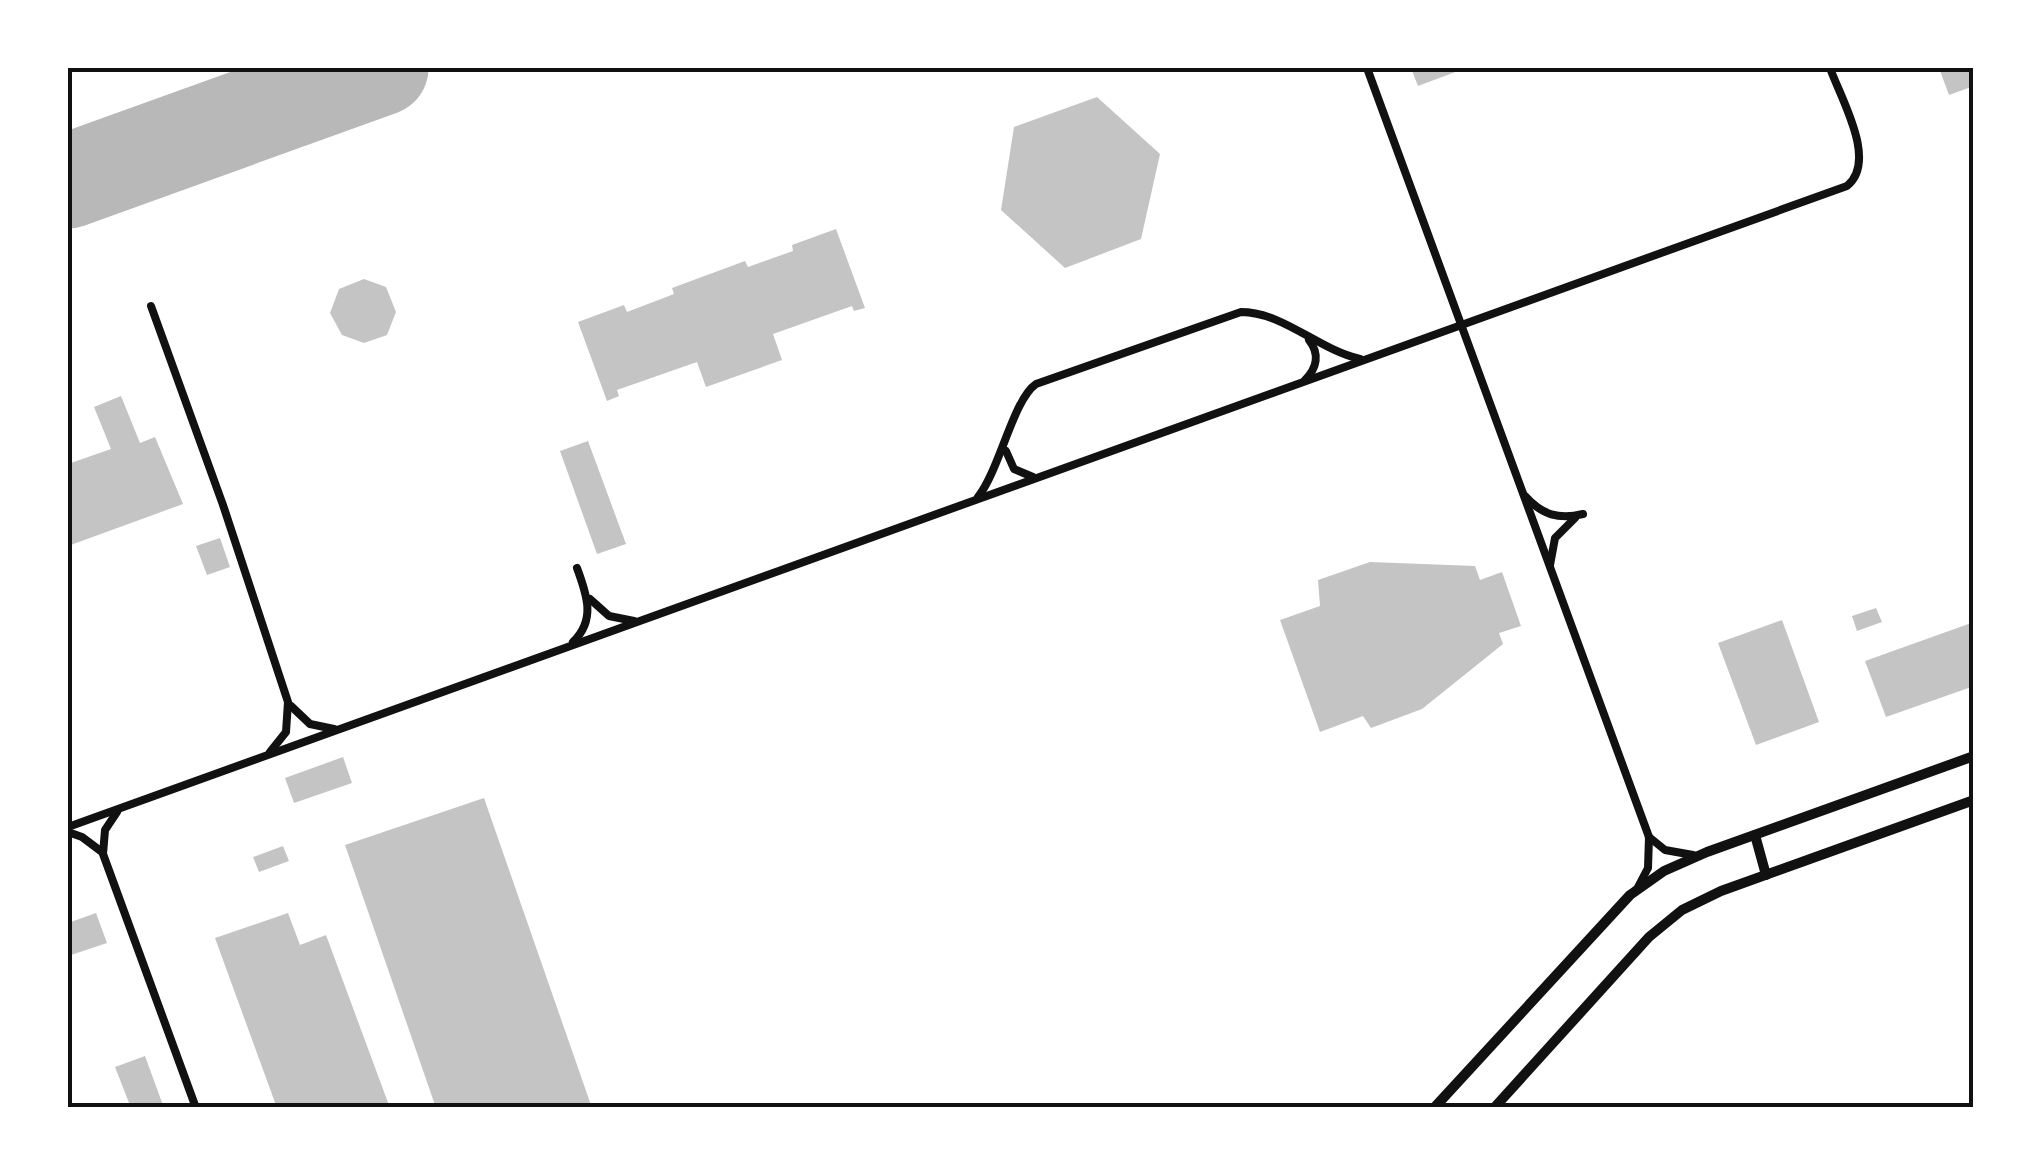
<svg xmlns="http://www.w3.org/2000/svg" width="2041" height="1175" viewBox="0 0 2041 1175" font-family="Quicksand,sans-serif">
	<rect width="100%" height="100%" fill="#fff"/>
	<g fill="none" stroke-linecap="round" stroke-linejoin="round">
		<path stroke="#b8b8b8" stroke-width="95" d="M 68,181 L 381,68"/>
	</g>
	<g fill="#c4c4c4">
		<path d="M 1411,68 L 1466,68 L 1418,86 Z"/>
		<path d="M 1939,68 L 1974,68 L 1974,86 L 1949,95 Z"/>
		<path d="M 1097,97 L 1160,154 L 1141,239 L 1065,268 L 1001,210 L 1014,127 Z"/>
		<path d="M 836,229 L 865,308 L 854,311 L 852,306 L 773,334 L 782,360 L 706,387 L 697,362 L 617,390 L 619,396 L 607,401 L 578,322 L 624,305 L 627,312 L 674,294 L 672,288 L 745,261 L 748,267 L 793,251 L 792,245 Z"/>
		<path d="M 364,279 L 386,287 L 396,312 L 387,335 L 364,343 L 342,335 L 330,313 L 339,289 Z"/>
		<path d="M 121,396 L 140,443 L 155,437 L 183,504 L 68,546 L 68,464 L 111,449 L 94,407 Z"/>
		<path d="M 588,441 L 626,544 L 597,554 L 560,451 Z"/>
		<path d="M 220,538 L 230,567 L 207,575 L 196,546 Z"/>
		<path d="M 1370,562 L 1475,566 L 1480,580 L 1502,572 L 1521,626 L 1499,633 L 1503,644 L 1422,709 L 1371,728 L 1363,716 L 1320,732 L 1280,620 L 1320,606 L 1318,580 Z"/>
		<path d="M 1876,608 L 1882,622 L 1857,631 L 1852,616 Z"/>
		<path d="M 1782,620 L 1819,722 L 1756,745 L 1718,643 Z"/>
		<path d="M 1974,622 L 1974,686 L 1886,717 L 1865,661 Z"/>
		<path d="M 343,757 L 352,783 L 294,803 L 285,778 Z"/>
		<path d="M 484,798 L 592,1108 L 436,1108 L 345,845 Z"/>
		<path d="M 283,846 L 289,861 L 259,872 L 253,857 Z"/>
		<path d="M 96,913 L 107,943 L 68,956 L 68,923 Z"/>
		<path d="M 288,913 L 300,945 L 326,935 L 390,1108 L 277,1108 L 215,938 Z"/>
		<path d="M 145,1056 L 164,1108 L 131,1108 L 115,1067 Z"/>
	</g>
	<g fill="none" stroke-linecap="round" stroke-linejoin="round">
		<g stroke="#111" stroke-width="8">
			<path d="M 1367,68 L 1649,837 L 1648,868 L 1637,889"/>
			<path d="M 151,306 L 223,505 L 288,702 L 286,732 L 270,752"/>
			<path d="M 1305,380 C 1317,368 1320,354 1309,340"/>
			<path d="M 1006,451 L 1014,469 L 1033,477"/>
			<path d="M 1525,496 C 1542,515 1559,520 1583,514"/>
			<path d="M 978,497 C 1000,469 1013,400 1036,384 L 1241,312 C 1283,312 1319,350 1360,359"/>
			<path d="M 1550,565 L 1555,538 L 1575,518"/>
			<path d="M 590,599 L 609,616 L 634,621"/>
			<path d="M 573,642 C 596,620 587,595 577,568"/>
			<path d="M 291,706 L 310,724 L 334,729"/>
			<path d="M 117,812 L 105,830 L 103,854 L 196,1108"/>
			<path d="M 68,827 L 1847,186 C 1878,161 1841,99 1830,68"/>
			<path d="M 68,832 L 82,837 L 102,852"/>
			<path d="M 1649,837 L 1665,850 L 1693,855"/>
		</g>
		<g stroke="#111" stroke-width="10">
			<path d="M 1755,835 L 1766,875"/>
			<path d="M 1434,1108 L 1630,895 L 1664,871 L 1707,852 L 1974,756"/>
			<path d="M 1494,1108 L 1649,937 L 1682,910 L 1721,891 L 1974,800"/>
		</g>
	</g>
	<rect width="2041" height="1175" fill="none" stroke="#ffffff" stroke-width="140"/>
	<rect x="70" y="70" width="1901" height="1035" fill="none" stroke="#111" stroke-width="4"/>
</svg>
